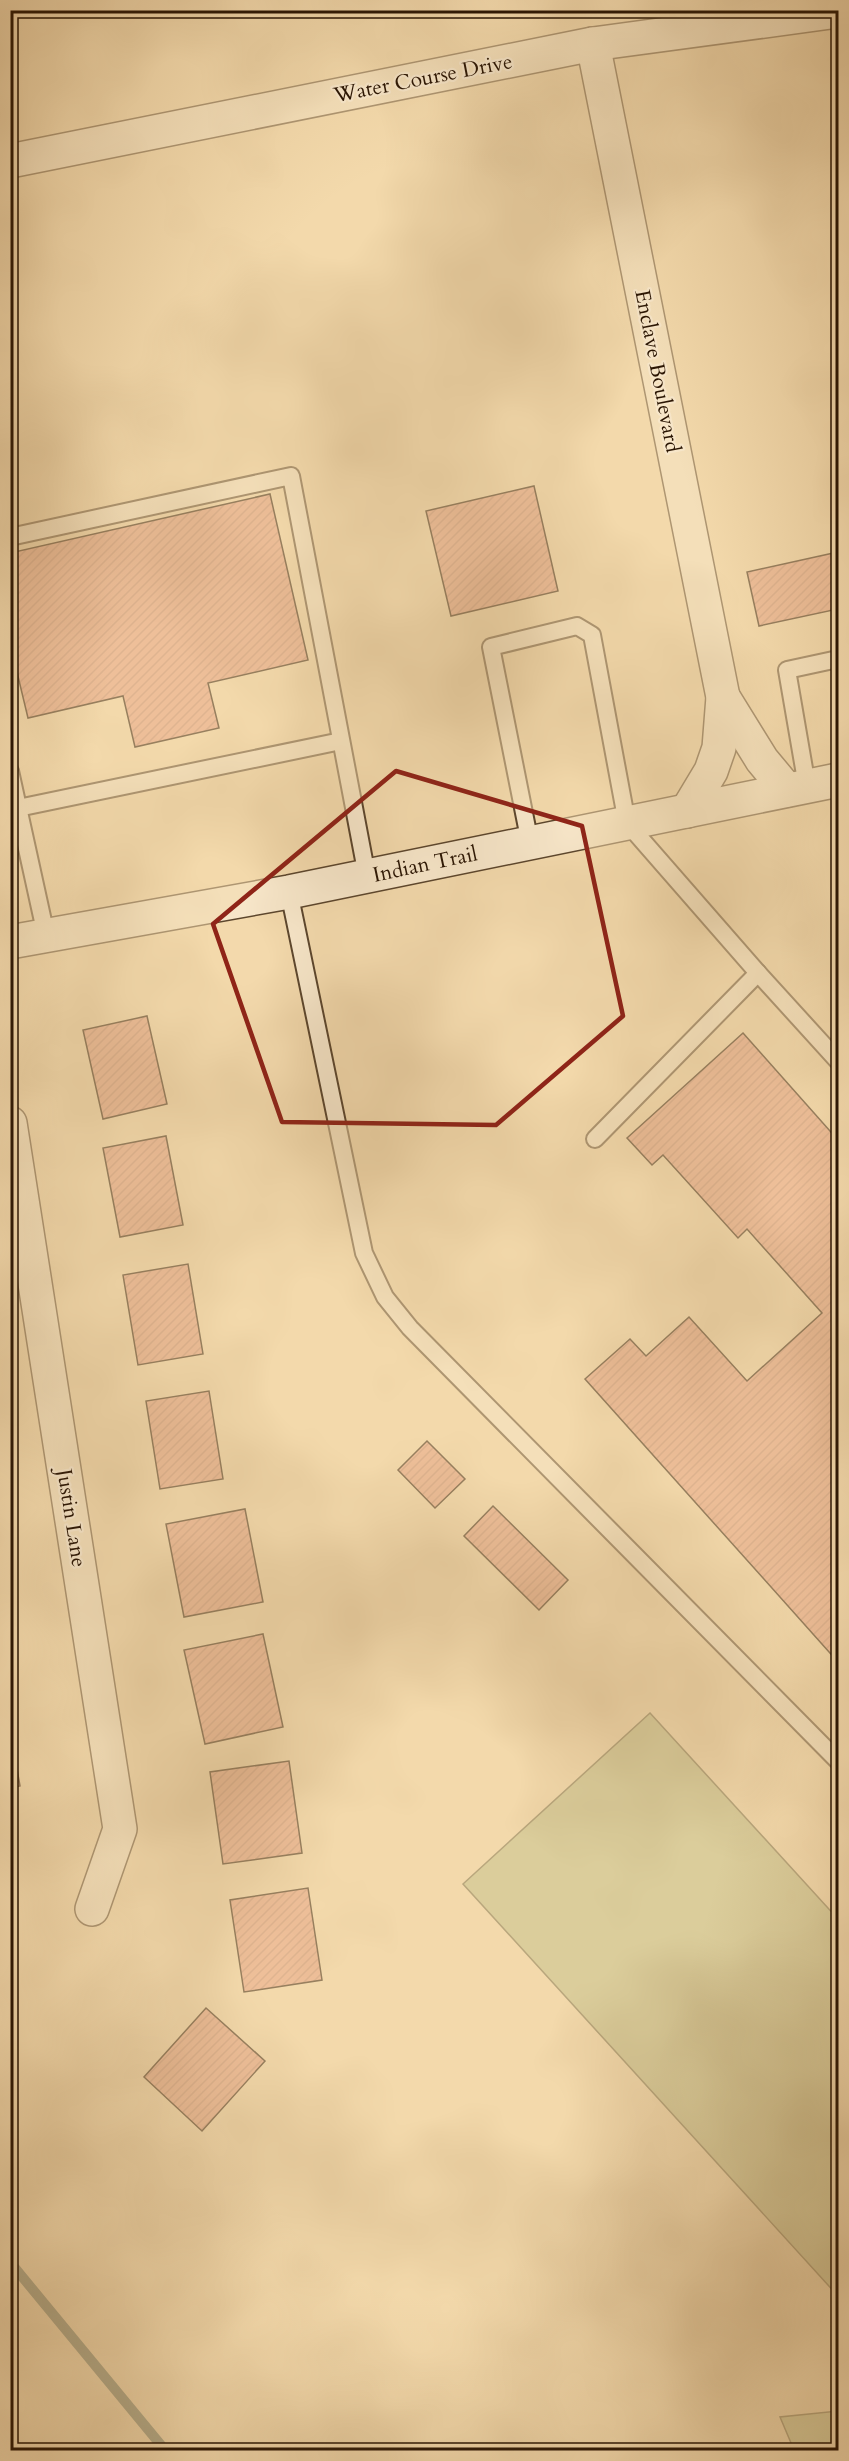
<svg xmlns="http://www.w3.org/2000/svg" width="849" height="2461" viewBox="0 0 849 2461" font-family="Cardo,serif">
	<defs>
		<pattern id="building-hatch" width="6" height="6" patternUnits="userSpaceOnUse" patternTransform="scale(1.5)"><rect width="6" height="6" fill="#e99f84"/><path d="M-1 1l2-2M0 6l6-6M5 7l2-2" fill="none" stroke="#c88870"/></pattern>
	</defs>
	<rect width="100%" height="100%" fill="#f3d9ac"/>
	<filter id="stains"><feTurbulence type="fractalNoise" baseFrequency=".00333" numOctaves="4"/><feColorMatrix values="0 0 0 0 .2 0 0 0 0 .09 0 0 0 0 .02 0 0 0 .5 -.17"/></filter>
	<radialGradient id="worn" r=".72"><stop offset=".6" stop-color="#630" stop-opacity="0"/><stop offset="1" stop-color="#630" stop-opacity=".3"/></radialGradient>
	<g fill="#bebe87" stroke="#746a45" stroke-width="1.5">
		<path d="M 650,1713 L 838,1919 L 838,2296 L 463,1884 Z"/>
		<path d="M 838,2411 L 838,2450 L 794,2450 L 780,2417 Z"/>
	</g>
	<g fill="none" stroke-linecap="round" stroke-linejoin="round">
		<path stroke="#6e7964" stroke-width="10" d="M 10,2262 L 165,2450"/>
	</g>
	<g fill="url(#building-hatch)" stroke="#2a1503" stroke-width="1.5">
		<path d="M 534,486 L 558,591 L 451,616 L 426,511 Z"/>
		<path d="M 270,494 L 308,660 L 208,683 L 219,728 L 135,747 L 123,696 L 28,718 L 10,643 L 10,553 Z"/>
		<path d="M 838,552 L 838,609 L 759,626 L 747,572 Z"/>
		<path d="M 147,1016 L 167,1104 L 103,1119 L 83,1030 Z"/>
		<path d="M 743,1033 L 838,1140 L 838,1662 L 585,1379 L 630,1339 L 646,1356 L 689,1317 L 747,1381 L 822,1313 L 747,1229 L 738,1238 L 663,1155 L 652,1165 L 627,1138 Z"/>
		<path d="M 166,1136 L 183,1225 L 120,1237 L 103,1148 Z"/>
		<path d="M 188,1264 L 203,1354 L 138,1365 L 123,1275 Z"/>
		<path d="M 209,1391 L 223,1479 L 160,1489 L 146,1401 Z"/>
		<path d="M 427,1441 L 465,1479 L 435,1508 L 398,1470 Z"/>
		<path d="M 493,1506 L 568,1580 L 539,1610 L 464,1536 Z"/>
		<path d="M 245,1509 L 263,1602 L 184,1617 L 166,1524 Z"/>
		<path d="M 263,1634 L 283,1727 L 205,1744 L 184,1650 Z"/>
		<path d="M 10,1730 L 20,1786 L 10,1788 Z"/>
		<path d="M 289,1761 L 302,1853 L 223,1864 L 210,1772 Z"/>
		<path d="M 308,1888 L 322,1980 L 244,1992 L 230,1900 Z"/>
		<path d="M 206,2008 L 265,2061 L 202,2131 L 144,2077 Z"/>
	</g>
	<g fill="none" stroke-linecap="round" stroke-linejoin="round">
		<g stroke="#5c462d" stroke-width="20">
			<g id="service">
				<path d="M 10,537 L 291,476 L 367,876"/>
				<path d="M 10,771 L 46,935"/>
				<path d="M 807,786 L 787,670 L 838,659"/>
				<path d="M 18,808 L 341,741"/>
				<path d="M 530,843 L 491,647 L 577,626 L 592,635 L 627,823 L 758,973 L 838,1061"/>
				<path d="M 289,892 L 364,1253 L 385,1297 L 410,1328 L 838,1761"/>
				<path d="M 595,1139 L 758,973"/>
			</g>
		</g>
		<g stroke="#5c462d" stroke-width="36">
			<g id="minor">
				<path d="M 593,44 L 723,697 L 719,748 L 711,771 L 687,811"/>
				<path d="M 10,161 L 593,44 L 838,11"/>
				<path d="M 723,697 L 762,760 L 787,790"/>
				<path d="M 10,1123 L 120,1829 L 92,1909"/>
			</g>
		</g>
		<g stroke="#5c462d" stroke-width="36">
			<path id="tertiary" d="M 10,942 L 289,892 L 838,780"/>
		</g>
		<use href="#service" stroke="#f7e6c9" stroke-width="16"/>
		<use href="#minor" stroke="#f7e6c9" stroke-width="33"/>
		<use href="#tertiary" stroke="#f7e6c9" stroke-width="33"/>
	</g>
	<path d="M0 0H849V2461H0ZM 396,771 L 582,826 L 623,1016 L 496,1125 L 282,1122 L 213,924 Z" fill="#f3d9ac" fill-opacity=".55" fill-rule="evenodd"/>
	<path fill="none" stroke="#8f2418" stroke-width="4.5" stroke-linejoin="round" d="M 396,771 L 582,826 L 623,1016 L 496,1125 L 282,1122 L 213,924 Z"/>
	<g text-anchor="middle" stroke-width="4.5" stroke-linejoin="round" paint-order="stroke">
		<g font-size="21" fill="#2a1503" stroke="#f7e6c9">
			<text transform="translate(423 78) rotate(-11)" y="7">Water Course Drive</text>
			<text transform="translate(658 371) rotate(79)" y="7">Enclave Boulevard</text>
			<text transform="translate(425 864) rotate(-12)" y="7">Indian Trail</text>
			<text transform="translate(72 1518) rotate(81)" y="7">Justin Lane</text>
		</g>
	</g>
	<rect width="849" height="2461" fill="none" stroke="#f3d9ac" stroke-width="36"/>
	<rect x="12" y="12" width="825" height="2437" fill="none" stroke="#2a1503" stroke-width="3"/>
	<rect x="18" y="18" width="813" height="2425" fill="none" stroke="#2a1503" stroke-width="1.5"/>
	<rect width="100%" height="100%" filter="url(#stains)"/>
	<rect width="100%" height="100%" fill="url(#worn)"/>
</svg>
